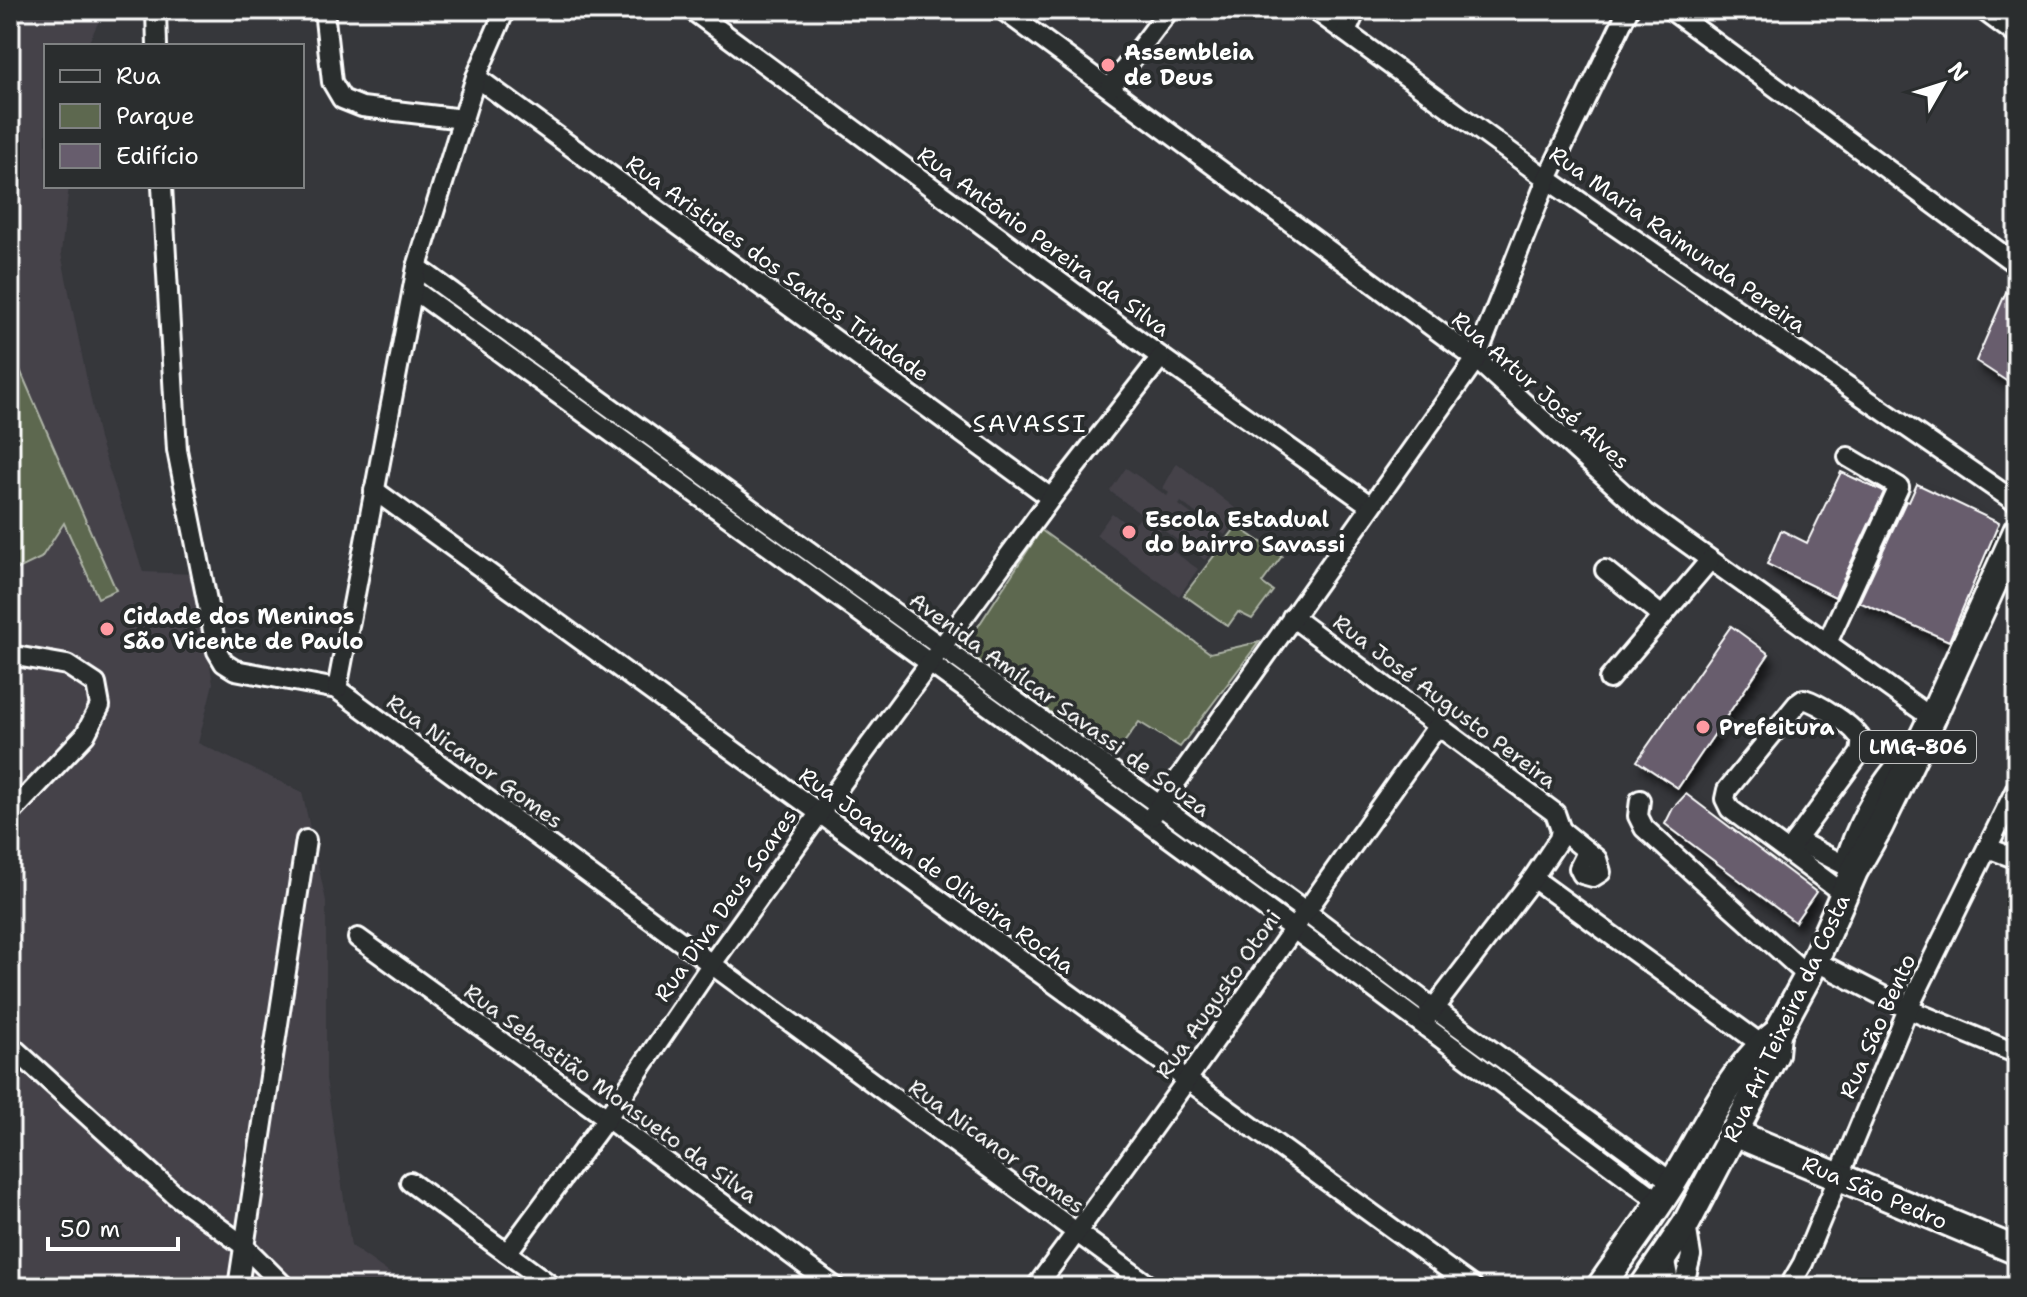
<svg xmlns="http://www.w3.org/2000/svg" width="2027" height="1297" viewBox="0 0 2027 1297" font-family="'Shantell Sans',sans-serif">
	<defs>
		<filter id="shadow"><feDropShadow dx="5" dy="8" stdDeviation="4" flood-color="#0009"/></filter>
	</defs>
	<rect width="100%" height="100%" fill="#36373b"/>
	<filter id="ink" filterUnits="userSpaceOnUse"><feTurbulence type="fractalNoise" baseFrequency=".0125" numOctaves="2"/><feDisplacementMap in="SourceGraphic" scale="16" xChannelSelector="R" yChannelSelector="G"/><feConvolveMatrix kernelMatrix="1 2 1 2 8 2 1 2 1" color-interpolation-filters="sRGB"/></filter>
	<g filter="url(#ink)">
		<g fill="#45424a">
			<path d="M 10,10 L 104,10 L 87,46 L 46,46 L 46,186 L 69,186 L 61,253 L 99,439 L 143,572 L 194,574 L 213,683 L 198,743 L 302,792 L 326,901 L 326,1079 L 351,1246 L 409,1287 L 10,1287 Z"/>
			<path d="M 1177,463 L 1240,512 L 1225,535 L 1181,502 L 1179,505 L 1222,537 L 1205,560 L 1162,529 L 1154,538 L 1198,569 L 1179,596 L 1096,535 L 1112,513 L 1132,528 L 1142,515 L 1110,491 L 1126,468 L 1167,496 L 1169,493 L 1163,488 Z"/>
		</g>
		<g fill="#5d684f" stroke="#aeb4a7" stroke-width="2">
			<path d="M 10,347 L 116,590 L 98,598 L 64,523 L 41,558 L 10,573 Z"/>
			<path d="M 1237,526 L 1282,556 L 1262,583 L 1273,591 L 1252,619 L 1238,612 L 1228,626 L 1184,595 Z"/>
			<path d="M 1041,530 L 1210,653 L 1259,642 L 1180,747 L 1139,722 L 1110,762 L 962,651 Z"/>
		</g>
		<g fill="#675d6d" stroke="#fff" stroke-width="2" filter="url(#shadow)">
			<path d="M 2013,276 L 2017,277 L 2017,388 L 1976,361 Z"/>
			<path d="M 1841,472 L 1884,492 L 1835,597 L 1767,564 L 1781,530 L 1807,543 Z"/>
			<path d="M 1917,484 L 1999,523 L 1949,641 L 1859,602 L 1906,501 L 1909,502 Z"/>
			<path d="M 1731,626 L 1769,654 L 1678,788 L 1637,761 Z"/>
			<path d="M 1686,794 L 1816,892 L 1795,922 L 1665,824 L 1673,808 Z"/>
		</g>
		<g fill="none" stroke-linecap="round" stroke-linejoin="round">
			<g stroke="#fff" stroke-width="24">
				<g id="minor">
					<path d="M 156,10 L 157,46"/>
					<path d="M 324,10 L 332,82 L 342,99 L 362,107 L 463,119"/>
					<path d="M 692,10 L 1161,357 L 1371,506"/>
					<path d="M 1003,10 L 1476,359 L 1645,513 L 1932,718"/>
					<path d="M 1315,10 L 1547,179 L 2017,503"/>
					<path d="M 1671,10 L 2017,265"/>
					<path d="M 1983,10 L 2017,35"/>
					<path d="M 1346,32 L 1356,10"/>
					<path d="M 476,77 L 1051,498"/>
					<path d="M 1110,88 L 1169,10"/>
					<path d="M 162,186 L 177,450 L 217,651 L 224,663 L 235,670 L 337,689 L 1151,1287"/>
					<path d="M 417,267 L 1304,910 L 1433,1008 L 1673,1183"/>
					<path d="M 414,290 C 831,591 1249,892 1660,1202"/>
					<path d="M 374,490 L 1473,1287"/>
					<path d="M 1605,570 L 1662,616"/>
					<path d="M 1292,617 L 1555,813 L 1561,830"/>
					<path d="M 1827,643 L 1899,487 L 1848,457"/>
					<path d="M 10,655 L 67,665 L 96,684 L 100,706 L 85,735 L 10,814"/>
					<path d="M 1609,679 L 1710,560"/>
					<path d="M 337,689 L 417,267 L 476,77 L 505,10"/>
					<path d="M 1640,800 L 1638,816 L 1644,828 L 1808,976"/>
					<path d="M 1152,816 L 1476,359 L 1547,179 L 1628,10"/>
					<path d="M 1561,830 L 1597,859 L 1601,872 L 1593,877 L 1582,874 L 1579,868 L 1587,852"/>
					<path d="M 1796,840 L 1854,870"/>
					<path d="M 1988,848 L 2017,859"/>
					<path d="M 1788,851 L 1860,753 C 1861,746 1863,740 1858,735 C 1849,723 1818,703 1804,699 L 1797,704 L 1727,790 L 1725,799 L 1730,809 L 1844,894"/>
					<path d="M 1844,864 C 1857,821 1877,784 1909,751"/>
					<path d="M 1533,878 L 1769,1050"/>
					<path d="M 358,938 L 607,1118 L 835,1287"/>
					<path d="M 1815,961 L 1908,1009 L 2017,1054"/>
					<path d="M 1428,1016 L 1533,878 L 1559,839 L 1561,830"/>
					<path d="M 10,1045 L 175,1195 L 244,1246 L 285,1287"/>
					<path d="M 410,1182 L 553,1287"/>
					<path d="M 507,1253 L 607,1118 L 711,965 L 819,814 L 1051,498 L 1161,357"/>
					<path d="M 1664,1256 L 1670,1287"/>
					<path d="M 238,1287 L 306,840"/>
					<path d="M 1036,1287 C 1174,1103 1303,913 1437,727"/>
					<path d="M 1683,1287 L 1691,1256 L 1686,1224"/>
					<path d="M 1789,1287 L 1803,1263 L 1908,1009 L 2017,787"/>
				</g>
			</g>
			<g stroke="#fff" stroke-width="32">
				<g id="highway">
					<path d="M 1734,1133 L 2017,1251"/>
					<path d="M 1600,1287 C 1624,1253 1649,1220 1671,1185 C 1701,1138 1732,1065 1777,1033"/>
					<path d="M 1643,1287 L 1686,1224 L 1775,1054 L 1777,1033 L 1808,976 L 1854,871 L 1879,827 L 1932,718 L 2017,531"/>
				</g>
			</g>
			<use href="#minor" stroke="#2a2d2e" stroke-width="18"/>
			<use href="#highway" stroke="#2a2d2e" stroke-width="26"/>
		</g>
	</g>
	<g fill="#ff9aa2" stroke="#2a2d2e" stroke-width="3">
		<circle cx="1108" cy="65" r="8"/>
		<circle cx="1129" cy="532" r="8"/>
		<circle cx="107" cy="629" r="8"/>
		<circle cx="1703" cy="727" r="8"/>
	</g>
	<g text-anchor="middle" stroke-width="8" stroke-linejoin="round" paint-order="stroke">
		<rect fill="#2a2d2e" stroke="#bfc0c0" stroke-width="2" x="1860" y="731" width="116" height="32" rx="6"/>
		<g font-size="20" font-weight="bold" fill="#fff">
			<text x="1918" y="754">LMG-806</text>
		</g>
		<g font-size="22" font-weight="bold" fill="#fff" stroke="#2a2d2e" text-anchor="start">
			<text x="1124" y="60">Assembleia<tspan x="1124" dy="25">de Deus</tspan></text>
			<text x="1145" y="527">Escola Estadual<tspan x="1145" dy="25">do bairro Savassi</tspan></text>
			<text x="123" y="624">Cidade dos Meninos<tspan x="123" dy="25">São Vicente de Paulo</tspan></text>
			<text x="1719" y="735">Prefeitura</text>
		</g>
		<g font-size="22" fill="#fff" stroke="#2a2d2e">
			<text transform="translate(1678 239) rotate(35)" y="8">Rua Maria Raimunda Pereira</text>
			<text transform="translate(1044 241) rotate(36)" y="8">Rua Antônio Pereira da Silva</text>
			<text transform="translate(778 268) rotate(36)" y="8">Rua Aristides dos Santos Trindade</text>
			<text transform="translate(1541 390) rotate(41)" y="8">Rua Artur José Alves</text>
			<text transform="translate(1445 701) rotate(37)" y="8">Rua José Augusto Pereira</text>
			<text transform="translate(1060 704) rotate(36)" y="8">Avenida Amílcar Savassi de Souza</text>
			<text transform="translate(475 761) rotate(36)" y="8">Rua Nicanor Gomes</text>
			<text transform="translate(937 870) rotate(36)" y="8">Rua Joaquim de Oliveira Rocha</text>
			<text transform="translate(725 905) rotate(-55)" y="8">Rua Diva Deus Soares</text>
			<text transform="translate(1218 994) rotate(-55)" y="8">Rua Augusto Otoni</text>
			<text transform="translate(1786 1018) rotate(-65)" y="8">Rua Ari Teixeira da Costa</text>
			<text transform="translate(1877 1026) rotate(-66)" y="8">Rua São Bento</text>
			<text transform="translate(611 1093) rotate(36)" y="8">Rua Sebastião Monsueto da Silva</text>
			<text transform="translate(997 1146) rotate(36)" y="8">Rua Nicanor Gomes</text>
			<text transform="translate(1875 1192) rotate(23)" y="8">Rua São Pedro</text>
		</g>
		<g font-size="24" letter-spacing="2" fill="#fff" stroke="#2a2d2e">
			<text x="1030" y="432">SAVASSI</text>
		</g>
	</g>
	<rect width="2027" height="1297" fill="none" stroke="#2a2d2e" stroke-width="40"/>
	<rect x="20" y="20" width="1987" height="1257" fill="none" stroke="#fff" stroke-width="3" filter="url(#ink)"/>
	<rect x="44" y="44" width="260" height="144" fill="#2a2d2e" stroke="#7f8182" stroke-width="2"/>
	<rect x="60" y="70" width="40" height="12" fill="#2a2d2e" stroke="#7f8182" stroke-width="2"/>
	<text x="116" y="84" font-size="24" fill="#ffffff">Rua</text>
	<rect x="60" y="104" width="40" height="24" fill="#5d684f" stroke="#7f8182" stroke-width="2"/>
	<text x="116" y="124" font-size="24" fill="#ffffff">Parque</text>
	<rect x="60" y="144" width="40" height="24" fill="#675d6d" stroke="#7f8182" stroke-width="2"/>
	<text x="116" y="164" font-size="24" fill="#ffffff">Edifício</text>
	<g transform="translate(1943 84) rotate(51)" stroke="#2a2d2e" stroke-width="6" paint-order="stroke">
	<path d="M0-6L14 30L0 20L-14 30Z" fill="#ffffff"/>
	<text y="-12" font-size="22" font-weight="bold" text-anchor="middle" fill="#ffffff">N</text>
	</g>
	<path d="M48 1237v12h130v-12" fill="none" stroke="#ffffff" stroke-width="4"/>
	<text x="60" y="1237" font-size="24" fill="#ffffff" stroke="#2a2d2e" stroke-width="6" paint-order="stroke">50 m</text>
</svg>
